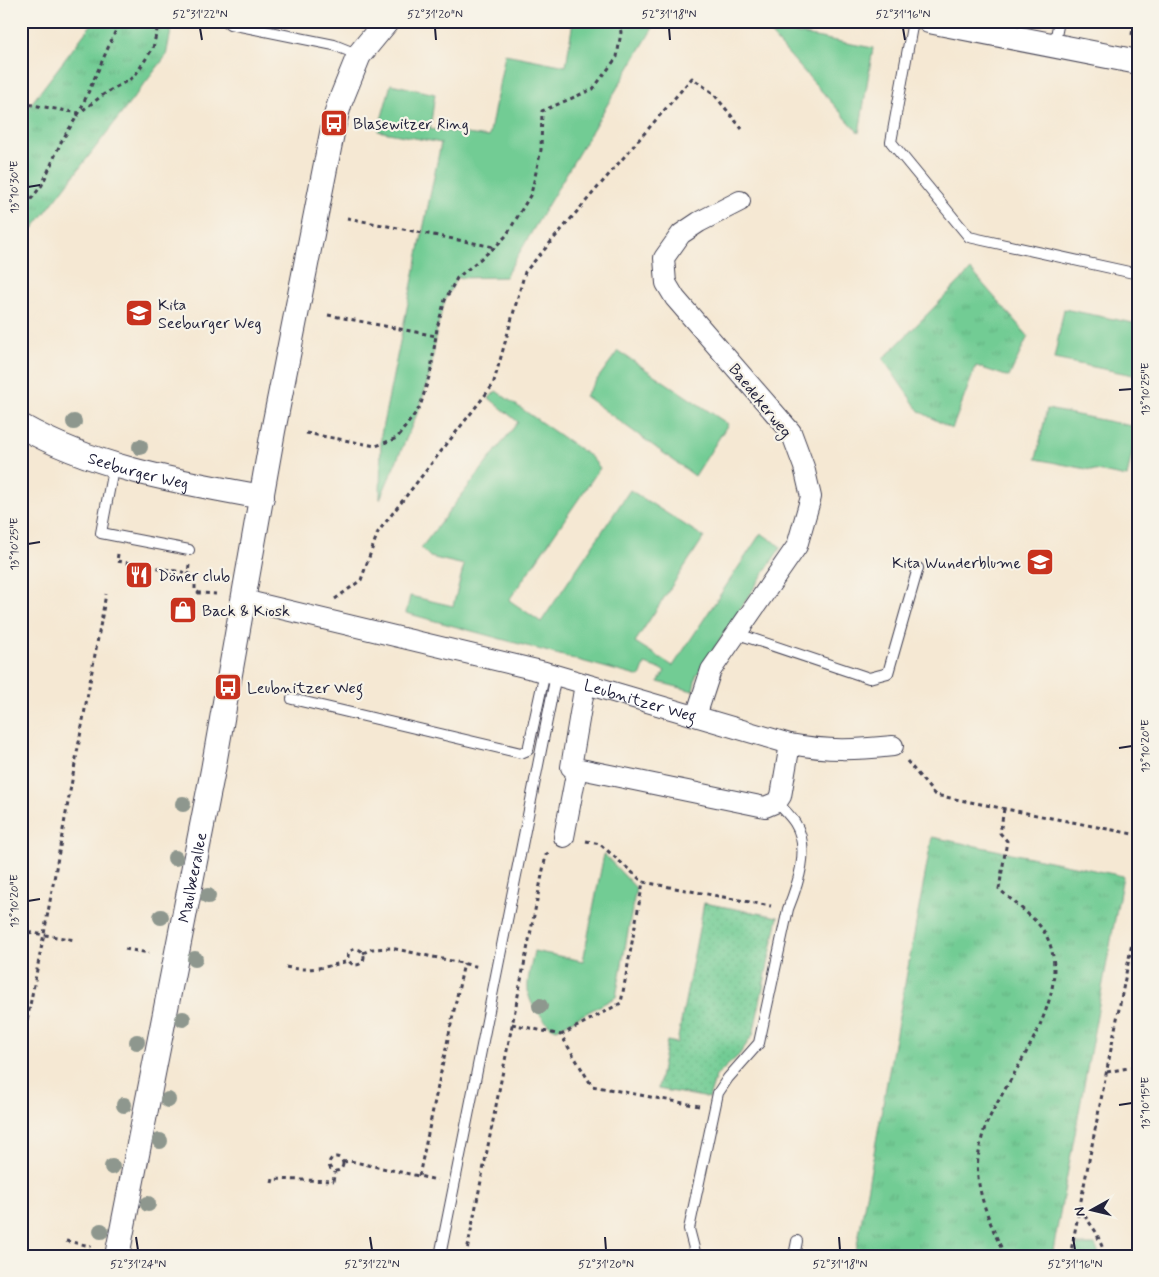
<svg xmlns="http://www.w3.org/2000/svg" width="1159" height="1277" viewBox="0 0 1159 1277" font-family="Mynerve,sans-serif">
	<defs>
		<pattern id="park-tufts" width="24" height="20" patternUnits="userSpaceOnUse" patternTransform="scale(1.25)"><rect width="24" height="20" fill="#72cc94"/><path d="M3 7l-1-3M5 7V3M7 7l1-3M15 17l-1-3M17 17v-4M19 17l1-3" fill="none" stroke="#62af80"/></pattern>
		<pattern id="garden-dots" width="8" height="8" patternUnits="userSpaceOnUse" patternTransform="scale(1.25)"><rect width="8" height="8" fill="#72cc94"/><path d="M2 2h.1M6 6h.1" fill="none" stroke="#62af80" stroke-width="1.8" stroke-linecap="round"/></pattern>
	</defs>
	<rect width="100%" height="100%" fill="#f7f3e8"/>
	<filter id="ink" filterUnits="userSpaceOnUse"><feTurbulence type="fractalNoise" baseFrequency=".02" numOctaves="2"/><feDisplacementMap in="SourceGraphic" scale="10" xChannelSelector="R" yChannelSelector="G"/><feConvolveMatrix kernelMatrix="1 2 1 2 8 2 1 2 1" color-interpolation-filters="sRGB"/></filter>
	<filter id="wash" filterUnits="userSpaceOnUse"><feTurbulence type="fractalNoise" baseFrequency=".0096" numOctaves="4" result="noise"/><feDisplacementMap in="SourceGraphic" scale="20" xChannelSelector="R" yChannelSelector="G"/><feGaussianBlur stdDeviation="1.12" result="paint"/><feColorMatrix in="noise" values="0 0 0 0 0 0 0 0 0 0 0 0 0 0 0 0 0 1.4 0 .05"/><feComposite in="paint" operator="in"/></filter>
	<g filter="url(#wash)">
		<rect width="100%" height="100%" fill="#f5e8d3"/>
		<g fill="#72cc94" stroke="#4a7768">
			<path d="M 573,21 L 657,21 L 505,277 L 457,278 L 445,300 L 437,328 L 431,370 L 420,407 L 380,499 L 381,434 L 441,143 L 378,131 L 391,84 L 435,94 L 430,129 L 489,137 L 505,54 L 566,66 Z"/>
			<path d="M 768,28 L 873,48 L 859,133 L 766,29 Z"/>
			<path d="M 1064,309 L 1138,324 L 1138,376 L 1054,359 Z"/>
			<path d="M 618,351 L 728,424 L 695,476 L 585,396 Z"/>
			<path d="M 496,391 L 591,457 L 600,468 L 509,600 L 541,622 L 630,490 L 704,537 L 635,642 L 673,666 L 761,533 L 781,547 L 696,676 L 693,691 L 658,682 L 665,671 L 645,664 L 640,677 L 406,613 L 410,596 L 453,606 L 464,565 L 430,557 L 421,548 L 518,422 L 489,398 Z"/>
			<path d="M 1047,409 L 1137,427 L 1127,477 L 1036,459 Z"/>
			<path d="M 604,854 L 636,888 L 616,997 L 557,1029 C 550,1027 546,1022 542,1017 C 520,995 529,978 534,951 L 583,961 Z"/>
		</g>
		<g fill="url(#park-tufts)" stroke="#4a7768">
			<path d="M 94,21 L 173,21 L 166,56 L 21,244 L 21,117 Z"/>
			<path d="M 971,270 L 1028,336 L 1009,377 L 976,366 L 952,429 L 919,411 L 883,359 Z"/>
			<path d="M 21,468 L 28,471 L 21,515 Z"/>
			<path d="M 932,837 L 1123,876 L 1052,1256 L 855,1256 Z"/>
			<path d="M 1077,1245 L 1095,1245 L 1100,1256 L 1075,1256 Z"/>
		</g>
		<path fill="url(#garden-dots)" stroke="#4a7768" d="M 704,903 L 778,917 L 753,1035 L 739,1055 L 716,1076 L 709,1098 L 658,1089 L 667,1041 L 677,1043 Z"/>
	</g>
	<g filter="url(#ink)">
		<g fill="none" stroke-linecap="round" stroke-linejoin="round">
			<g stroke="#424052" stroke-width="12">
				<g id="service">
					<path d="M 226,21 L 230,24 L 334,45 L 359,55"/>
					<path d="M 913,21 L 891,142 L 969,237 L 1138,274"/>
					<path d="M 1054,46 L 1059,21"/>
					<path d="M 114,464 L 101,533 L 189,550"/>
					<path d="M 735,633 L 869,678 L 888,673 L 918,568"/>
					<path d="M 292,699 L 521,753 L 528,750 L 545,672"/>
					<path d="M 440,1256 L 556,675"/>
					<path d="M 696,1256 L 689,1229 L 718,1093 L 728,1078 L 759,1043 L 788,909 C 798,884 811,848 795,823 C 790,815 783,809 777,802"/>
					<path d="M 794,1256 L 797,1241"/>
				</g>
			</g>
			<g stroke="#424052" stroke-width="22">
				<g id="minor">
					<path id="s1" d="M 244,600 L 545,672 L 790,744 C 829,751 854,750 893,746"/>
					<path d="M 585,684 L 571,767 L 765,807 L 777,802 L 781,796 L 790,744"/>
					<path d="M 696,716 L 711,670 L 797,546 L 811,497 L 804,467 L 791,432 L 675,298 L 666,283 L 664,258 L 681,234 L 699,222 L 740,201"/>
					<path d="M 564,837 L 577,769"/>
				</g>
			</g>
			<g stroke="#424052" stroke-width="26">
				<g id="tertiary">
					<path d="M 929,21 L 1138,62"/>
					<path id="s2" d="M 21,426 C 95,468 180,482 262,497"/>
					<path id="s3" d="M 117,1256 L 213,770 L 273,431 L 334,123 L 340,102 L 359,55 L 387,21"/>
				</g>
			</g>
			<g stroke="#424052" stroke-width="3" stroke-dasharray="4 4" stroke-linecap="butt">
				<path d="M 1132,35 L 1134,21"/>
				<path d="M 21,103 L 79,113 L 120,21"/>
				<path d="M 21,212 L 42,185 L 61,142 L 79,113 L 107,92 L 134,77 L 153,48 L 159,21"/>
				<path d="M 347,218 L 494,247"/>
				<path d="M 328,315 L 436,336"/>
				<path d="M 306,433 L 376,446 L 397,438 L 420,407 L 431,370 L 437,328 L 445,300 L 457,278 L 495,247 L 506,236 L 531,194 L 541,150 L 542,111 L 593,89 L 617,57 L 621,32 L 618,21"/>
				<path d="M 118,554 L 117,561 L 188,573"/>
				<path d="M 189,565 L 188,573 L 195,577 L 195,590 L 199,593 L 216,594"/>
				<path d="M 335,599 L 361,580 L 378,532 L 493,385 L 525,272 L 692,78 L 713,93 L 742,129"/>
				<path d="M 907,761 L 935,795 L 1138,835"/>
				<path d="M 1004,809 L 1000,833 L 1007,841 L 999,889 C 1010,899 1036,919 1043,930 C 1081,990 1010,1071 986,1125 C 982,1134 980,1147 978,1158 C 974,1189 992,1228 1005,1256"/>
				<path d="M 586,841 L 600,844 L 643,882"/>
				<path d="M 21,931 L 75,940"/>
				<circle cx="356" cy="957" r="8"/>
				<path d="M 125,949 L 149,953"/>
				<path d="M 363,953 L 372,949 L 391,948 L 480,967"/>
				<path d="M 286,967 C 308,972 327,967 348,961"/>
				<path d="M 512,1024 L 561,1035"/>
				<path d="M 21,1051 L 44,934 L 106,594"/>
				<path d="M 1107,1072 L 1138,1066"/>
				<path d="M 699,1106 L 592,1086 L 561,1035 L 621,1003 L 643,882 L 771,906"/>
				<circle cx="336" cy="1164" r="7"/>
				<path d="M 343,1162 L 350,1161 L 437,1180"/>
				<path d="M 419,1176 L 464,963"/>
				<path d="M 272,1183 L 273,1179 L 333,1181 L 335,1172"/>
				<path d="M 1080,1209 L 1096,1232 L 1106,1256"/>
				<path d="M 66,1241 L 91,1246"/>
				<path d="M 466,1256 L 546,855 L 549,852"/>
				<path d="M 536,1256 L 537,1251 L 567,1256"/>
				<path d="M 1070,1256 L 1138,913"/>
			</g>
			<use href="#service" stroke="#fff" stroke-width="10"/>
			<use href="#minor" stroke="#fff" stroke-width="20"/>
			<use href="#tertiary" stroke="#fff" stroke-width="24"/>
		</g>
		<g fill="#8e978e">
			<circle cx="74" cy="422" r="8"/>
			<circle cx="140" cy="447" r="8"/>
			<circle cx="183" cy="804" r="8"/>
			<circle cx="175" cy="858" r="8"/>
			<circle cx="208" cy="896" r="8"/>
			<circle cx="161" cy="917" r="8"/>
			<circle cx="195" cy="959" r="8"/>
			<circle cx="540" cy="1006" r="8"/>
			<circle cx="183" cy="1019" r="8"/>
			<circle cx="137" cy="1042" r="8"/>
			<circle cx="168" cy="1100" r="8"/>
			<circle cx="124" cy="1105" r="8"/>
			<circle cx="160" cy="1141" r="8"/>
			<circle cx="112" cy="1167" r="8"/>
			<circle cx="148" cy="1204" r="8"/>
			<circle cx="101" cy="1231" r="8"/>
		</g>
	</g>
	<path fill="none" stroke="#22223b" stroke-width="2" d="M 200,28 L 202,40M 435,28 L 436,40M 669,28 L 670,40M 903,28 L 905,40M 28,187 L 40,185M 1119,390 L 1132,389M 28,544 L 40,542M 1119,748 L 1132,746M 28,901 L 40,899M 1119,1105 L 1132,1103M 136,1237 L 138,1250M 370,1237 L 372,1250M 605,1237 L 606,1250M 839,1237 L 840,1250M 1073,1237 L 1075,1250"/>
	<defs>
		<g id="bus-square" transform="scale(1.4375)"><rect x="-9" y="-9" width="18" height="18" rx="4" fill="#c8321e" stroke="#f7f3e8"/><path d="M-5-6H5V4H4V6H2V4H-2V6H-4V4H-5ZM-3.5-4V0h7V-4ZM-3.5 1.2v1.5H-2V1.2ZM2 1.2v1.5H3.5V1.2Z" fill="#fff"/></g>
		<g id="school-square" transform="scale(1.4375)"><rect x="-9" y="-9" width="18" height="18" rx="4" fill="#c8321e" stroke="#f7f3e8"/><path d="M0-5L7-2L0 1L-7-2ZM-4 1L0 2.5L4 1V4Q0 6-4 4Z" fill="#fff"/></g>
		<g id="restaurant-square" transform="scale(1.4375)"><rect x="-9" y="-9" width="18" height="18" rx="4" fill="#c8321e" stroke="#f7f3e8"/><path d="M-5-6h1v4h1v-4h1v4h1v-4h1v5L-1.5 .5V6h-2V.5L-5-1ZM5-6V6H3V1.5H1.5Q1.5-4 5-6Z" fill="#fff"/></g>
		<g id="shop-square" transform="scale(1.4375)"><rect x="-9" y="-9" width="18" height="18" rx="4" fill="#c8321e" stroke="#f7f3e8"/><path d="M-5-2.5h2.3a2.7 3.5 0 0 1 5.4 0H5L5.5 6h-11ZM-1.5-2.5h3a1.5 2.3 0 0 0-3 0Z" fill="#fff"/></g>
	</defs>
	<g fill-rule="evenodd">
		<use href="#bus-square" x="334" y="123"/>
		<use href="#school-square" x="139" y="313"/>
		<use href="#school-square" x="1040" y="562"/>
		<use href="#restaurant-square" x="139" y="575"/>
		<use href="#shop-square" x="183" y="610"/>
		<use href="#bus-square" x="228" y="687"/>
	</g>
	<g text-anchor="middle" stroke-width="4.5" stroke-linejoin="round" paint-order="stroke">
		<g font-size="16" fill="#22223b" stroke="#f7f3e8" text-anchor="start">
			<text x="353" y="129">Blasewitzer Ring</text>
			<text x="158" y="310">Kita<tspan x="158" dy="18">Seeburger Weg</tspan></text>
			<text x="1021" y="568" text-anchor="end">Kita Wunderblume</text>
			<text x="158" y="581">Döner club</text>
			<text x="202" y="616">Back &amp; Kiosk</text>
			<text x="247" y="693">Leubnitzer Weg</text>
		</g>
		<g font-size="16" fill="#22223b" stroke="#f7f3e8">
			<text transform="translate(761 400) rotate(51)" y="6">Baedekerweg</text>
			<text dy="6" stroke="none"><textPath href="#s2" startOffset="126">Seeburger Weg</textPath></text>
			<text dy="6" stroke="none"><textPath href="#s1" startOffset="409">Leubnitzer Weg</textPath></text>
			<text dy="6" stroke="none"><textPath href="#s3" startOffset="386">Maulbeerallee</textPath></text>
		</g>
	</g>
	<rect width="1159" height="1277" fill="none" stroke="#f7f3e8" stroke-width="55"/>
	<g transform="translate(1092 1210) rotate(262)" stroke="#f7f3e8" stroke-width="4" paint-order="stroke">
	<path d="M0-4L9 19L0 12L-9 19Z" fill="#22223b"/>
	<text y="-8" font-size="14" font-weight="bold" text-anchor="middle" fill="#22223b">N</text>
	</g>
	<rect x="28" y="28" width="1104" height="1222" fill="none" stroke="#22223b" stroke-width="2"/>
	<g font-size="12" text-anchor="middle" fill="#22223b">
		<text x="200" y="18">52°31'22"N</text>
		<text x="435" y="18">52°31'20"N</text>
		<text x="669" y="18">52°31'18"N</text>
		<text x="903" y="18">52°31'16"N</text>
		<text transform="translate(14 187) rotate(-90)" y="4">13°10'30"E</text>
		<text transform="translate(1145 389) rotate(-90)" y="4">13°10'25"E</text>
		<text transform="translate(14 544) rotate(-90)" y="4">13°10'25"E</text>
		<text transform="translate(1145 746) rotate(-90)" y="4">13°10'20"E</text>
		<text transform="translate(14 901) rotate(-90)" y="4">13°10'20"E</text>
		<text transform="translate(1145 1103) rotate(-90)" y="4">13°10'15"E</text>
		<text x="138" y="1268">52°31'24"N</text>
		<text x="372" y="1268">52°31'22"N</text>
		<text x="606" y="1268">52°31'20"N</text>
		<text x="840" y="1268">52°31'18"N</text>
		<text x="1075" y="1268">52°31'16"N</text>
	</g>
</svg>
